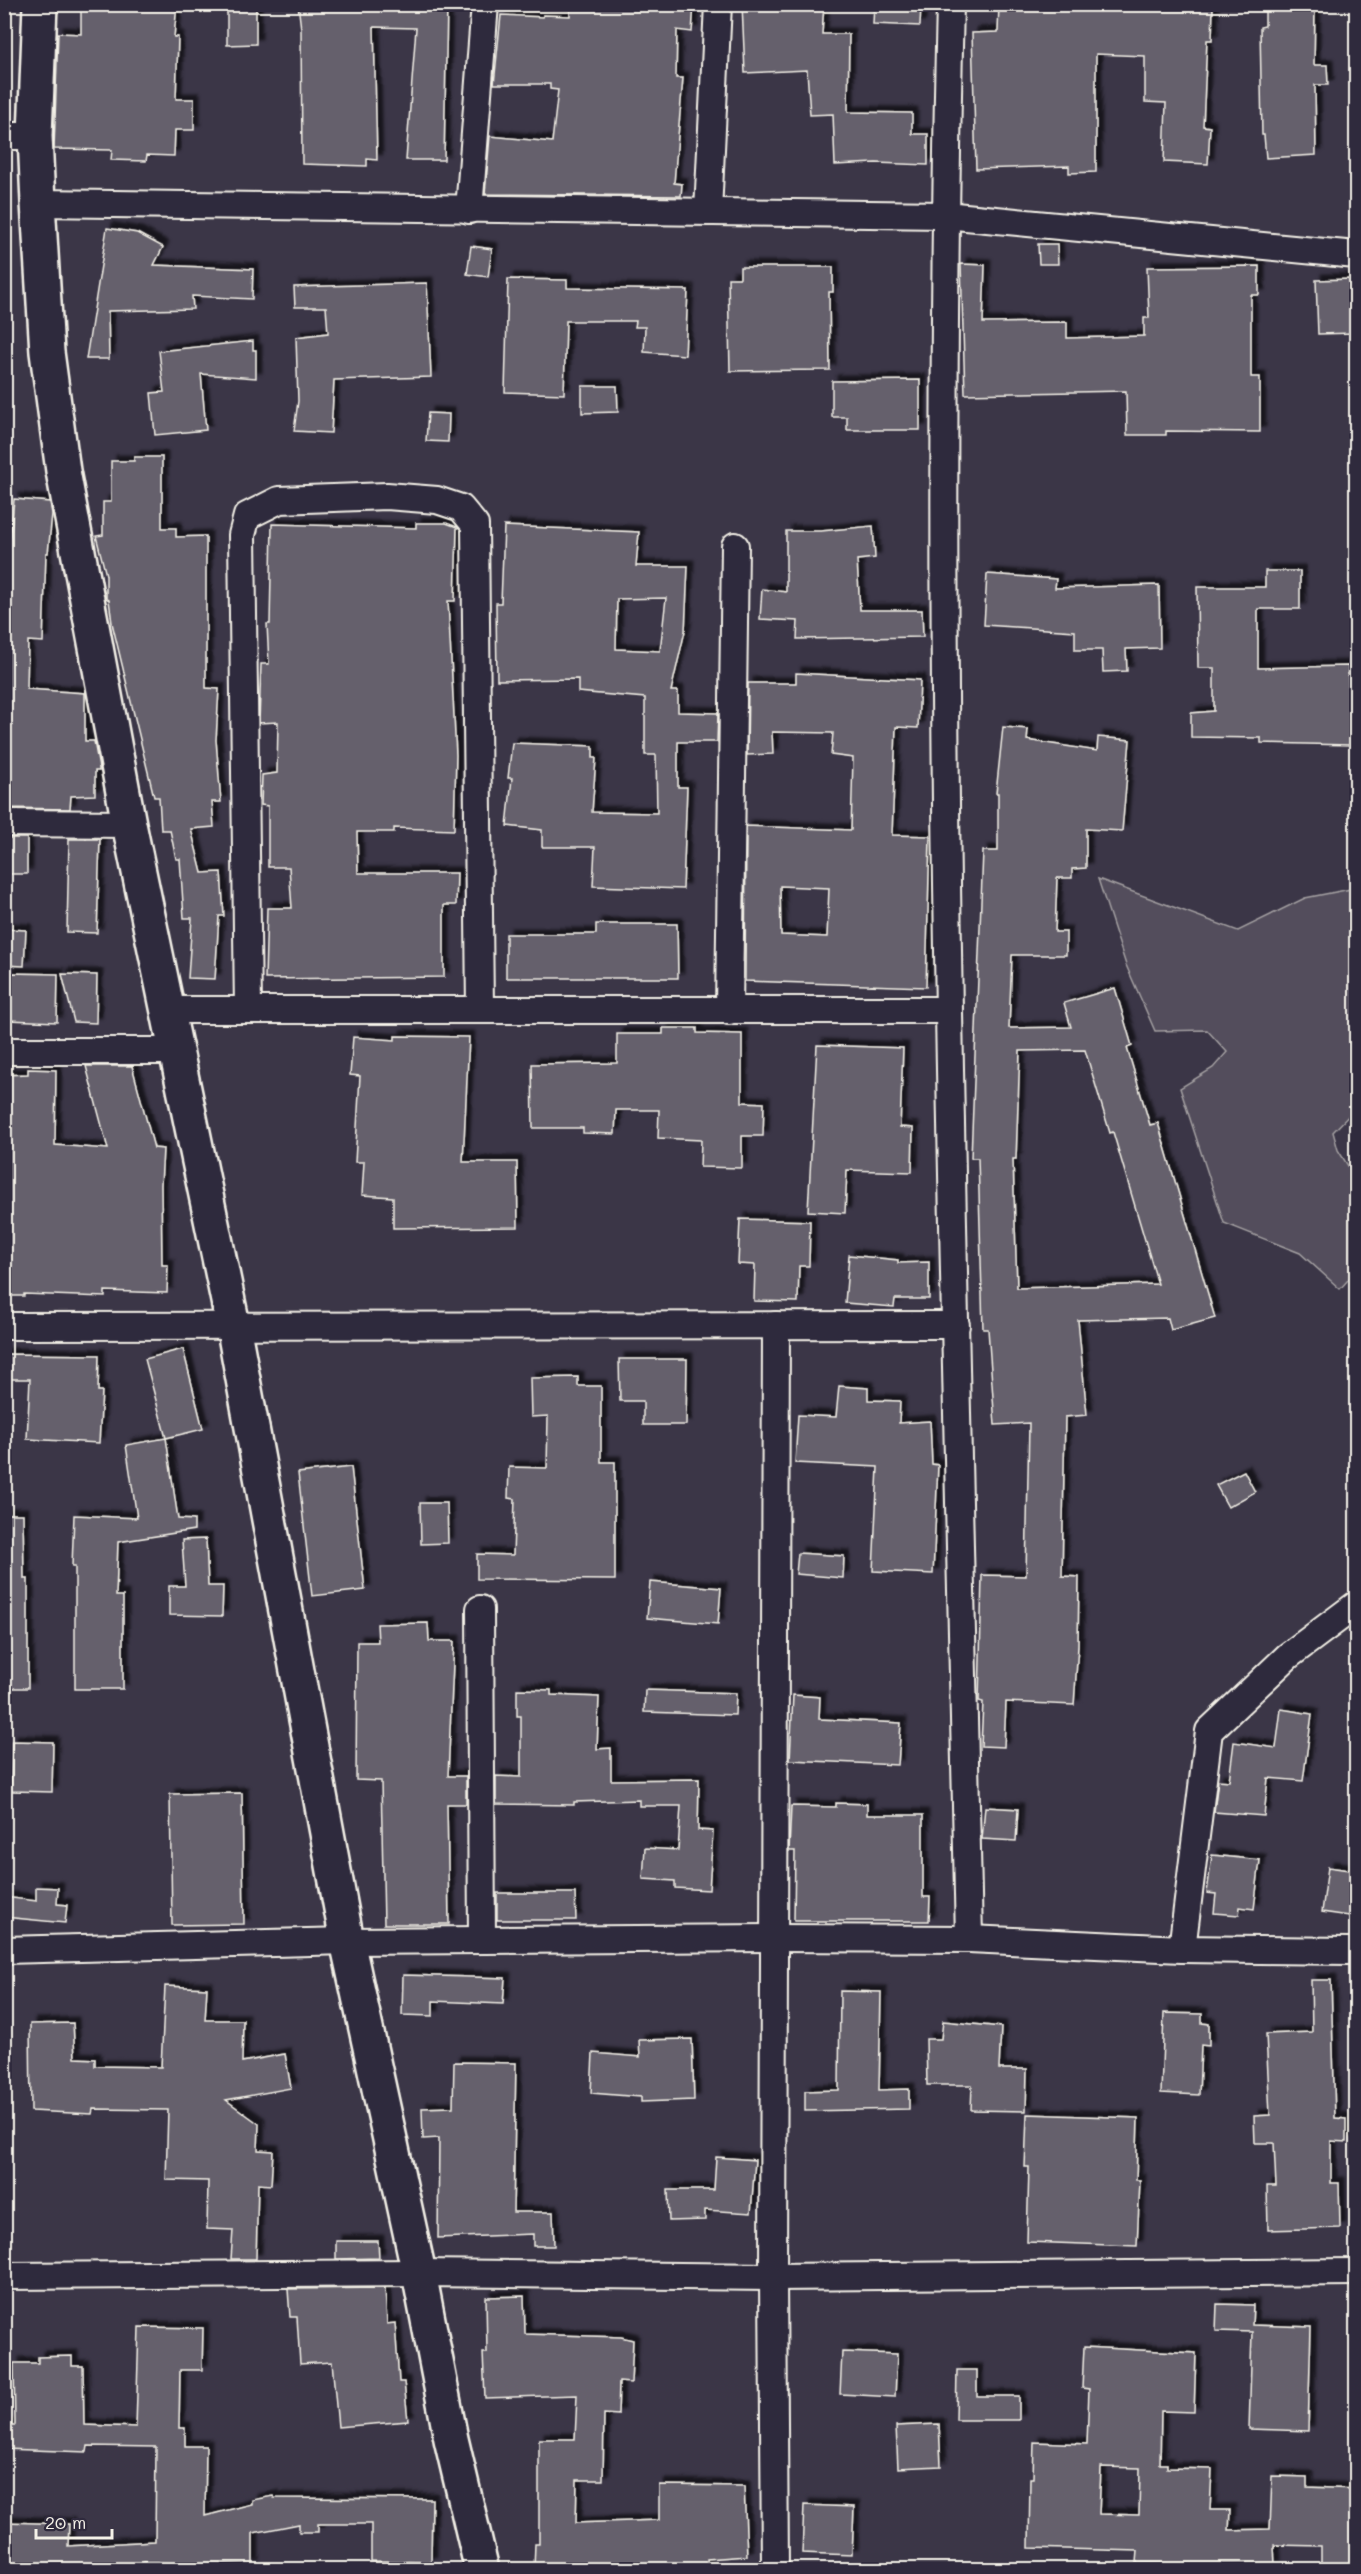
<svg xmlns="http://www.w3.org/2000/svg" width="1361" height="2574" viewBox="0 0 1361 2574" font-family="Mali,sans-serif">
	<defs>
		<filter id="shadow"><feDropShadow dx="5.5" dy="-5.5" stdDeviation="1.5" flood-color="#0009"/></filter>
	</defs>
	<rect width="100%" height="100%" fill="#3b3647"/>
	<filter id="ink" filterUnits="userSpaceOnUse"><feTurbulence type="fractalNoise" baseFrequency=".0167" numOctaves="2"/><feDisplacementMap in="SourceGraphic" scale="12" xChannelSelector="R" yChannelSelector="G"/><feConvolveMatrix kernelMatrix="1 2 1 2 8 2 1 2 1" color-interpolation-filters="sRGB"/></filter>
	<g filter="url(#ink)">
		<path fill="#534e5c" stroke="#a4a0a2" stroke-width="1.5" d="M 1098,879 L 1238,931 L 1305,898 L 1356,888 L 1356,1108 L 1333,1132 L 1338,1150 L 1350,1169 L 1356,1193 L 1356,1271 L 1340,1289 L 1300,1253 L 1224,1223 L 1180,1088 L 1213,1068 L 1227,1052 L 1207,1030 L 1155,1031 L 1126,965 Z"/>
		<g fill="#65616c" stroke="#f4f1e8" stroke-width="1.5" fill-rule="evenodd" filter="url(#shadow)">
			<path d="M 81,4 L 177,4 L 174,37 L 178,37 L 176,99 L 194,99 L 194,130 L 175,130 L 174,156 L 147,155 L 146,161 L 111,160 L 112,150 L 54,149 L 58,33 L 81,34 Z"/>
			<path d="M 227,4 L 256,4 L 256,44 L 227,45 Z"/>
			<path d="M 298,4 L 447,4 L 444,160 L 406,160 L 416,28 L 374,27 L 377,160 L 367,159 L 367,166 L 302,164 L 301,29 Z"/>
			<path d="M 570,4 L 694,4 L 692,32 L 677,30 L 676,78 L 683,78 L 674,183 L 682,184 L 681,196 L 485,194 L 490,136 L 552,142 L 558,90 L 550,89 L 550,84 L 494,84 L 501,15 L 543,17 L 543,15 L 570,16 Z"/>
			<path d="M 742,4 L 824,4 L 822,34 L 849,34 L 848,112 L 912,113 L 912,134 L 928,134 L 928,165 L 876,163 L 835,165 L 833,114 L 810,115 L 807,70 L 745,73 Z"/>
			<path d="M 874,4 L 921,4 L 920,26 L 873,24 Z"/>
			<path d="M 999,4 L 1213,6 L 1212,40 L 1207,40 L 1203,126 L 1210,127 L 1208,164 L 1164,162 L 1166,103 L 1145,102 L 1145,56 L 1096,54 L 1096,172 L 1069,173 L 1069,166 L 976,169 L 972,33 L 998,32 Z"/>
			<path d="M 1265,9 L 1315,9 L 1314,65 L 1327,65 L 1328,85 L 1315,85 L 1316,155 L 1266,158 L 1264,135 L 1262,135 L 1260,27 L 1265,26 Z"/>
			<path d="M 107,228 L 137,233 L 163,247 L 154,265 L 253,269 L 252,299 L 192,296 L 193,309 L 108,311 L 109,359 L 86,359 Z"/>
			<path d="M 1038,244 L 1057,244 L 1058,264 L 1039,264 Z"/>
			<path d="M 471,246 L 492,249 L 488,277 L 467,274 Z"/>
			<path d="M 961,264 L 985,265 L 983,323 L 1067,322 L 1067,338 L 1144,336 L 1144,318 L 1149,318 L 1147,267 L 1259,266 L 1259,295 L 1251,295 L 1251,377 L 1260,377 L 1260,432 L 1166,431 L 1166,435 L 1127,435 L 1126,391 L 965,394 Z"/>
			<path d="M 740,267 L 833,267 L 833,292 L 829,292 L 830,370 L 730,371 L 728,278 L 740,278 Z"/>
			<path d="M 508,279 L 567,280 L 567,288 L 688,290 L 685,355 L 644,352 L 645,327 L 635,327 L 636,321 L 566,321 L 564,394 L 505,392 Z"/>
			<path d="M 1353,279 L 1356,333 L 1318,334 L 1316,280 Z"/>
			<path d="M 427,283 L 431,377 L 334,380 L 331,433 L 294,431 L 298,401 L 296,337 L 328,333 L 326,307 L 295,307 L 294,287 Z"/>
			<path d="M 253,341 L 253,350 L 256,350 L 256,378 L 201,374 L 206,430 L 155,435 L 151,393 L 164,392 L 159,351 Z"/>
			<path d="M 920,380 L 920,430 L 847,430 L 847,417 L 832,417 L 832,381 Z"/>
			<path d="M 582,386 L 617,386 L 618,412 L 582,413 Z"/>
			<path d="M 428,413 L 449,414 L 448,442 L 426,441 Z"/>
			<path d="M 134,457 L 162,457 L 162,528 L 176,528 L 176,537 L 206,536 L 206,688 L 219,689 L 216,740 L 221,802 L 212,802 L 214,827 L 191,829 L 202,873 L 221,872 L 224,916 L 219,916 L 215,979 L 188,978 L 192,918 L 184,918 L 180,859 L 176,859 L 170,830 L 161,830 L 159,797 L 154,797 L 112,623 L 109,600 L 106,598 L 106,575 L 96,536 L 103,535 L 103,502 L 111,502 L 111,461 L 134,461 Z"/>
			<path d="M 14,499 L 50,502 L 52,514 L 48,553 L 46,553 L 43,642 L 28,641 L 27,689 L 85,693 L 85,741 L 94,741 L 99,768 L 99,771 L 95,771 L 95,795 L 71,796 L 70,809 L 4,808 L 4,574 L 7,574 Z"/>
			<path d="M 416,523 L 446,523 L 457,527 L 455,601 L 448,601 L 456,755 L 454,830 L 394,828 L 394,832 L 357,832 L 358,873 L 457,873 L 456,905 L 444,905 L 444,977 L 265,979 L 267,908 L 292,908 L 289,867 L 268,867 L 268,806 L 261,805 L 262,775 L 277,773 L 278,722 L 259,723 L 261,664 L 269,664 L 267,624 L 270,624 L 272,524 L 416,528 Z"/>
			<path d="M 504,526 L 639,532 L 636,566 L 688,566 L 685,631 L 671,691 L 678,691 L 678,712 L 718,713 L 717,742 L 678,742 L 678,787 L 687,787 L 683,889 L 593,886 L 595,847 L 542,847 L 542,830 L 507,826 L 512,778 L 508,778 L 512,743 L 593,746 L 593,758 L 596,758 L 592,812 L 657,813 L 656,755 L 645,755 L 645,698 L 578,692 L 578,679 L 497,680 L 496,603 L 501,603 ZM 666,598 L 660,651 L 616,649 L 617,599 Z"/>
			<path d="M 873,526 L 875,558 L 857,560 L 860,610 L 922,610 L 923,637 L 797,639 L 798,621 L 760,619 L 762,589 L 786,592 L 786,531 L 821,531 Z"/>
			<path d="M 1265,571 L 1300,571 L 1300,609 L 1258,609 L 1258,668 L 1348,666 L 1350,745 L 1261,743 L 1261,738 L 1191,737 L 1191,713 L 1214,711 L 1214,668 L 1198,668 L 1197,587 L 1265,587 Z"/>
			<path d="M 987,574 L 1056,579 L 1055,588 L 1159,585 L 1160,648 L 1126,649 L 1127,671 L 1103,672 L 1102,650 L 1075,650 L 1075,631 L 984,625 Z"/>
			<path d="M 796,673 L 920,680 L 918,728 L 896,727 L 892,835 L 930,836 L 926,987 L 745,981 L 746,826 L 851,830 L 853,758 L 831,755 L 833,733 L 772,732 L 773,754 L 747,755 L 748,683 L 796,683 ZM 780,886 L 829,888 L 827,937 L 781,935 Z"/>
			<path d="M 1003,727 L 1028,729 L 1027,740 L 1097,751 L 1098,737 L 1130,740 L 1122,831 L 1086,829 L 1086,868 L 1072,869 L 1072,878 L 1057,878 L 1055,932 L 1066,932 L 1066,955 L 1012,955 L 1009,1028 L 1071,1027 L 1064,1003 L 1115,988 L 1132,1046 L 1127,1048 L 1150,1125 L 1158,1123 L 1215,1318 L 1171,1330 L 1168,1318 L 1078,1320 L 1087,1415 L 1065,1417 L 1062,1576 L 1079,1577 L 1078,1646 L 1074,1705 L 1006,1702 L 1004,1747 L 981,1746 L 983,1702 L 979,1701 L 982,1575 L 1026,1576 L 1029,1423 L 995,1425 L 988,1329 L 983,1329 L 978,1158 L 971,1158 L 983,851 L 998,851 L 998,793 L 996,793 ZM 1085,1050 L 1110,1133 L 1113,1132 L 1158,1284 L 1017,1288 L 1013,1159 L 1016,1159 L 1020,1051 Z"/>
			<rect x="4" y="838" width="23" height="36"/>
			<path d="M 69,839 L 100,839 L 97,933 L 67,932 Z"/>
			<path d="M 596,924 L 677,924 L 678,978 L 506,978 L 506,934 L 596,934 Z"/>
			<path d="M 4,929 L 26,930 L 24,966 L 4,965 Z"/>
			<path d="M 9,973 L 58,974 L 57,1022 L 8,1020 Z"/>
			<path d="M 62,974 L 97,975 L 96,1023 L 74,1022 Z"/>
			<path d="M 663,1028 L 697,1028 L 697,1033 L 742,1034 L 742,1102 L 764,1103 L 763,1136 L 742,1136 L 742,1168 L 700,1167 L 701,1140 L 658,1138 L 659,1110 L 616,1110 L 615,1134 L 583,1133 L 583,1128 L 533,1128 L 532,1064 L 617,1063 L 617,1034 L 663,1034 Z"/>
			<path d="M 395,1036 L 469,1037 L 463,1162 L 517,1162 L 518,1227 L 393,1228 L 393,1197 L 362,1195 L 364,1162 L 355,1162 L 360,1076 L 350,1075 L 353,1037 L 395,1040 Z"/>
			<path d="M 817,1045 L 903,1048 L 900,1127 L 913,1128 L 912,1172 L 847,1170 L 845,1213 L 808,1211 Z"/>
			<path d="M 86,1066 L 132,1066 L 154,1148 L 163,1149 L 161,1185 L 162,1265 L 168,1265 L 167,1293 L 105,1291 L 105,1297 L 24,1294 L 24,1296 L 4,1296 L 4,1075 L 28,1074 L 28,1069 L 56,1070 L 55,1145 L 108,1149 Z"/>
			<path d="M 740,1219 L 810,1221 L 809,1266 L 799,1266 L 798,1302 L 754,1301 L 755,1265 L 738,1264 Z"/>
			<path d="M 849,1255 L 898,1260 L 898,1263 L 929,1262 L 929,1299 L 895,1299 L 894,1307 L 845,1303 Z"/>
			<path d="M 183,1349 L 203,1429 L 166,1438 L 145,1359 Z"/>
			<path d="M 4,1354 L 99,1355 L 98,1391 L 102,1391 L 99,1443 L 27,1439 L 30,1379 L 4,1379 Z"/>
			<path d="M 619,1359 L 687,1359 L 686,1425 L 643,1425 L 643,1401 L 620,1401 Z"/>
			<path d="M 578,1377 L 578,1386 L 601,1386 L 601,1462 L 615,1462 L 615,1580 L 477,1579 L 477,1554 L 513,1555 L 515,1499 L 508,1498 L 509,1467 L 547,1468 L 548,1416 L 531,1417 L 530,1378 Z"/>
			<path d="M 839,1386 L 868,1388 L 868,1400 L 900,1401 L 899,1423 L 930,1421 L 932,1464 L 938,1465 L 933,1574 L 873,1571 L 878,1467 L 795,1463 L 798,1415 L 836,1417 Z"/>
			<path d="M 166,1438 L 178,1519 L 194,1520 L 194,1530 L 118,1542 L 116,1596 L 123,1596 L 123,1689 L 75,1689 L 75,1566 L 72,1566 L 74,1515 L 137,1518 L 126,1445 Z"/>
			<path d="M 351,1467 L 365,1590 L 312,1596 L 298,1473 Z"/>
			<path d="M 1244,1471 L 1255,1492 L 1228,1507 L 1216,1485 Z"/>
			<path d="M 420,1503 L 447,1503 L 448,1543 L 421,1544 Z"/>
			<path d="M 4,1514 L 23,1514 L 24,1579 L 28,1579 L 28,1688 L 4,1688 Z"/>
			<path d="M 206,1539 L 208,1586 L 223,1586 L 222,1616 L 169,1615 L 169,1586 L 185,1586 L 182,1540 Z"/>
			<path d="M 798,1553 L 844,1556 L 843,1578 L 796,1574 Z"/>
			<path d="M 650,1582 L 721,1588 L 718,1624 L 647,1618 Z"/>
			<path d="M 428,1623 L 429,1641 L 454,1641 L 448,1776 L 466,1776 L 466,1804 L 447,1804 L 449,1924 L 384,1924 L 381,1781 L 356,1780 L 357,1642 L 378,1642 L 377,1624 Z"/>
			<path d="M 517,1689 L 551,1690 L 551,1695 L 599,1697 L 597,1749 L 611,1748 L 611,1780 L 699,1779 L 698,1830 L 713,1831 L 709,1890 L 675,1888 L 675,1881 L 643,1879 L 645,1848 L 678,1850 L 681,1806 L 639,1806 L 639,1800 L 574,1802 L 574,1805 L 496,1804 L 496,1776 L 521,1777 L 521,1716 L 517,1716 Z"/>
			<path d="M 645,1690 L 736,1693 L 735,1715 L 644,1712 Z"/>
			<path d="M 793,1695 L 820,1697 L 819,1719 L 901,1723 L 898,1765 L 790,1760 Z"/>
			<path d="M 1281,1709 L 1312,1714 L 1303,1781 L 1268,1778 L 1264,1816 L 1214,1812 L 1218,1780 L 1229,1781 L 1234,1742 L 1276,1748 Z"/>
			<path d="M 12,1741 L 53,1742 L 52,1792 L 11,1791 Z"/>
			<path d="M 242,1793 L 244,1924 L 172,1925 L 170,1794 Z"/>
			<path d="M 836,1803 L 867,1804 L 867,1815 L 923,1815 L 923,1897 L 930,1897 L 929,1921 L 794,1921 L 795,1851 L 789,1851 L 791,1806 L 836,1807 Z"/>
			<path d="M 985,1807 L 1018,1809 L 1016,1841 L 982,1839 Z"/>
			<path d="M 1212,1855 L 1260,1860 L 1254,1909 L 1240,1907 L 1239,1915 L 1214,1913 L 1216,1894 L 1207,1893 Z"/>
			<path d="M 1328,1867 L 1356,1871 L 1356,1917 L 1322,1912 Z"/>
			<path d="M 36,1887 L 58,1888 L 57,1904 L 67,1905 L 65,1923 L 4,1917 L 4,1897 L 36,1901 Z"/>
			<path d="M 497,1893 L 575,1893 L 576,1920 L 497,1920 Z"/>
			<path d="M 403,1975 L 505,1978 L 503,2004 L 433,2001 L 433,2016 L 402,2015 Z"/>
			<path d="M 1311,1980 L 1331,1980 L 1335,2118 L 1346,2119 L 1346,2142 L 1331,2141 L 1331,2183 L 1339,2183 L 1340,2228 L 1268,2230 L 1267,2186 L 1276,2186 L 1274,2143 L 1255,2143 L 1254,2116 L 1270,2115 L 1266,2034 L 1312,2032 Z"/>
			<path d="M 165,1986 L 207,1988 L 205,2020 L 243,2020 L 242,2062 L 285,2054 L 291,2088 L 226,2100 L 259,2124 L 258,2150 L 273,2151 L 271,2185 L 258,2184 L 256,2259 L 231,2259 L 233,2230 L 207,2229 L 208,2181 L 166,2180 L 168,2110 L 93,2109 L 92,2114 L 31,2111 L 30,2024 L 73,2023 L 75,2058 L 95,2059 L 95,2066 L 161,2067 Z"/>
			<path d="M 840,1991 L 881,1992 L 879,2090 L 909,2089 L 909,2109 L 805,2111 L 805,2091 L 839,2090 Z"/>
			<path d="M 1164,2013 L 1202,2014 L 1202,2023 L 1209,2024 L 1209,2046 L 1201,2045 L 1199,2095 L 1161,2093 Z"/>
			<path d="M 943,2021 L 1001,2027 L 999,2069 L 1027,2069 L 1026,2111 L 971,2110 L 972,2085 L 927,2085 L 926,2039 L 941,2039 Z"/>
			<path d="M 692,2039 L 694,2100 L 641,2102 L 641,2097 L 591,2093 L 593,2053 L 640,2057 L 639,2040 Z"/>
			<path d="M 454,2062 L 516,2063 L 513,2212 L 553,2212 L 554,2246 L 533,2246 L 533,2234 L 438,2238 L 439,2138 L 423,2139 L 422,2108 L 453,2107 Z"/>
			<path d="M 1027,2114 L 1138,2118 L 1136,2180 L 1140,2180 L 1137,2246 L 1027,2242 L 1029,2167 L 1025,2167 Z"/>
			<path d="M 716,2157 L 755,2160 L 751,2213 L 705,2210 L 705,2220 L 669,2221 L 668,2190 L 714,2190 Z"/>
			<path d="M 336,2241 L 378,2241 L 379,2258 L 336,2259 Z"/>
			<path d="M 385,2288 L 387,2324 L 395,2323 L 399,2382 L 404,2382 L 408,2421 L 338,2427 L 332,2362 L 300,2364 L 297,2317 L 290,2317 L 288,2289 Z"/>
			<path d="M 524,2296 L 525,2334 L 621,2337 L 633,2340 L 631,2383 L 619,2382 L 618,2415 L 604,2414 L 603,2480 L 577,2480 L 576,2523 L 659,2520 L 659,2485 L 744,2486 L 747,2556 L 707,2559 L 707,2570 L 534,2570 L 535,2543 L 539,2543 L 539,2439 L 575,2439 L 577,2395 L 485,2398 L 483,2353 L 487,2353 L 486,2297 Z"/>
			<path d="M 1217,2304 L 1253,2305 L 1252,2325 L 1311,2327 L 1308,2431 L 1249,2429 L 1252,2332 L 1216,2331 Z"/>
			<path d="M 139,2327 L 203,2328 L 202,2370 L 180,2370 L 179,2428 L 185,2428 L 185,2446 L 206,2446 L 205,2516 L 252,2504 L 252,2500 L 273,2496 L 274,2498 L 432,2499 L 431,2562 L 371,2561 L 371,2524 L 318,2524 L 318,2532 L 299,2532 L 299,2524 L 253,2533 L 253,2565 L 144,2562 L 144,2568 L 124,2570 L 4,2565 L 4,2522 L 69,2524 L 68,2546 L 155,2541 L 156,2447 L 88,2446 L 87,2452 L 4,2449 L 4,2425 L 15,2425 L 14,2363 L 38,2363 L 38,2357 L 72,2356 L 72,2366 L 83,2366 L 84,2425 L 136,2427 Z"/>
			<path d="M 1084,2347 L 1196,2353 L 1194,2412 L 1161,2411 L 1160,2464 L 1167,2464 L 1167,2468 L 1212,2469 L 1210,2510 L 1230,2510 L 1229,2530 L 1270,2529 L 1272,2476 L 1307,2477 L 1307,2487 L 1356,2489 L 1356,2567 L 1321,2566 L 1321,2546 L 1274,2545 L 1275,2566 L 1137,2563 L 1138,2551 L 1029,2548 L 1030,2478 L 1033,2478 L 1034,2442 L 1087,2444 L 1089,2389 L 1082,2388 ZM 1101,2467 L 1140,2468 L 1139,2515 L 1099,2514 Z"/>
			<path d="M 842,2352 L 897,2354 L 895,2397 L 840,2394 Z"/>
			<path d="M 957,2370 L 977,2370 L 977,2396 L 1019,2396 L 1019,2420 L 956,2420 Z"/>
			<path d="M 939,2424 L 941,2466 L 898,2468 L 896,2426 Z"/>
			<path d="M 804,2505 L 854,2507 L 852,2555 L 802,2553 Z"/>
		</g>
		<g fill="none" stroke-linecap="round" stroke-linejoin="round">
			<g stroke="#f4f1e8" stroke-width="30">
				<g id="minor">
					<path d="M 950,4 C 934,649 955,1294 969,1939"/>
					<path d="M 4,136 L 35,136"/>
					<path d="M 38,203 L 945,215 L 1356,255"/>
					<path d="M 469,210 L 485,4"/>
					<path d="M 708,212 L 718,4"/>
					<path d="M 4,823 L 129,824"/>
					<path d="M 168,1010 L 947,1010"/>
					<path d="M 248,1010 L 242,535 L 247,516 L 279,500 L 387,496 L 437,500 L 461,508 L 475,525 L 480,1010"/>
					<path d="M 729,1011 L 735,546"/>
					<path d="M 4,1051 L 176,1051"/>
					<path d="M 4,1326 L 956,1325"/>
					<path d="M 480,1609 L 482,1940"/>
					<path d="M 1182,1949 L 1209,1731 L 1288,1656 L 1356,1605"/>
					<path d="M 4,1950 L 347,1941 L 774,1938 L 969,1939 L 1182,1949 L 1349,1951"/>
					<path d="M 4,2276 L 419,2273 L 773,2277 L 1356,2272"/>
					<path d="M 775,2570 L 773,2277 L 776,1325"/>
				</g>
			</g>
			<g stroke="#f4f1e8" stroke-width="38">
				<path id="secondary" d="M 40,4 L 35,136 L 38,203 L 47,352 L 63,471 L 129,824 L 233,1325 L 347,1941 L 419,2273 L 451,2439 L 482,2570"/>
			</g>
			<use href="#minor" stroke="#2f2a3d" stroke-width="26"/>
			<use href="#secondary" stroke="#2f2a3d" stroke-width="33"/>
		</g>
	</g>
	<rect width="1361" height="2574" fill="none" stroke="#2f2a3d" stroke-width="24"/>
	<rect x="12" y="12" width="1337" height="2550" fill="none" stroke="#f4f1e8" stroke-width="2" filter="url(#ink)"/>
	<path d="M36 2529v9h76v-9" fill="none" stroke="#f4f1e8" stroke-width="3"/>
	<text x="45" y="2529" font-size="18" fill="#f4f1e8" stroke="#2f2a3d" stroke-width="4.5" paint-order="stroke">20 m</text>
</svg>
